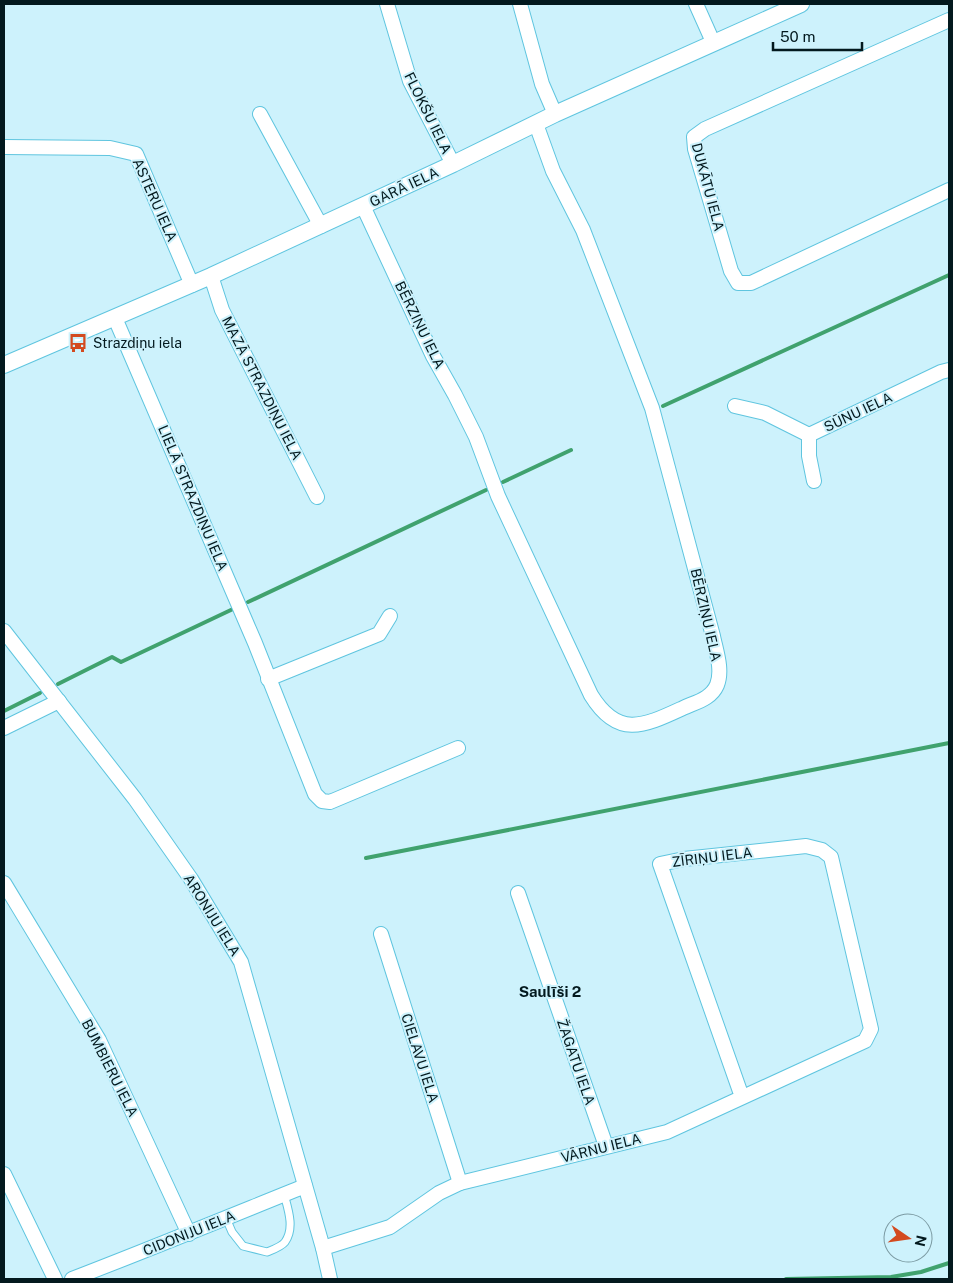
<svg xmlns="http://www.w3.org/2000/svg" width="953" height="1283" viewBox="0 0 953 1283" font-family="'Public Sans',sans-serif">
	<rect width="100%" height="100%" fill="#cdf2fc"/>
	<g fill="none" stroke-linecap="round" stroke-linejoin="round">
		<g stroke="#40a26e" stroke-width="4">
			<path d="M 663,406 L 949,275"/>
			<path d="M 503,482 L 571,450"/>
			<path d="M 248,602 L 486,490"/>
			<path d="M 58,684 L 112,657 L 121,662 L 233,609"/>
			<path d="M 4,711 L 40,693"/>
			<path d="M 366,858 L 949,743"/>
			<path d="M 786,1279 L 891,1277 L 921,1272 L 949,1263"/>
		</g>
		<g stroke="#5fc5df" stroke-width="9">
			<path id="service" d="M 226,1218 L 232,1232 L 243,1246 L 267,1252 C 272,1250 281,1247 285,1242 C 295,1228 288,1209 284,1194"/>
		</g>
		<g stroke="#5fc5df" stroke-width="16">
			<g id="minor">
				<path d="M 387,4 L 410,81 L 453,164"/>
				<path d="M 520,4 L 542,84 L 555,114"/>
				<path d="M 696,4 L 713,42"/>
				<path d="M 949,20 L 705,129 L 694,137 L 695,149 L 731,271 L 738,283 L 751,283 L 949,190"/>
				<path d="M 260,114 L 321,226"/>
				<path d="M 4,147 L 110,148 L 136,154 L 192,285"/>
				<path d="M 363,206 L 433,356 L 455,395 L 476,437 L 498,496 L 591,695 C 618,739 644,726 683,708 C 696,702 711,699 717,685 C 723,670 716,651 713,636 L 652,408 L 583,230 L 553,171 L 536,124"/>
				<path d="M 211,276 L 222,310 L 317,497"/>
				<path d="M 115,318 L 255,643 L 315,794 L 322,801 L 330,802 L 458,748"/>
				<path d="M 735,406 L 765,413 L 809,435"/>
				<path d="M 814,481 L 809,456 L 809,435 L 941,372 L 949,370"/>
				<path d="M 4,631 L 135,799 L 191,879 L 241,962 L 323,1248 L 330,1279"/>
				<path d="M 268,679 L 379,634 L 390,616"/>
				<path d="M 4,728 L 59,701"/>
				<path d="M 4,883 L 99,1040 L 189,1234"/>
				<path d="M 518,893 L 606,1146"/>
				<path d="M 381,934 L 460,1183"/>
				<path d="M 4,1174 L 55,1279"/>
				<path d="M 323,1248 L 390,1227 L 439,1193 L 460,1183 L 667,1132 L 865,1041 L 871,1029 L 831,857 L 822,850 L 806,846 L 684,859 L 660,864 L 742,1097"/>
				<path d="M 72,1279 C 150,1249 228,1217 305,1186"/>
			</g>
		</g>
		<g stroke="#5fc5df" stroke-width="18">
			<path id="tertiary" d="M 4,365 L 211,276 L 453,164 L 555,114 L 801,4"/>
		</g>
		<use href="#service" stroke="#fff" stroke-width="7"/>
		<use href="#minor" stroke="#fff" stroke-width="14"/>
		<use href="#tertiary" stroke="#fff" stroke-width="16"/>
	</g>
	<defs>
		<g id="bus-bare" transform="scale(1.5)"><path d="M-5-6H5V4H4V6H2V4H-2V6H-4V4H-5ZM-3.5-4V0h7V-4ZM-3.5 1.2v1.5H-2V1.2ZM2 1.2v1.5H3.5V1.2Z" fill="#d34a1f" stroke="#cdf2fc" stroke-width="2.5" paint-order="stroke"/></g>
	</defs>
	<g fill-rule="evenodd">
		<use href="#bus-bare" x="78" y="343"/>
	</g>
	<g text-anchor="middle" stroke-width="4" stroke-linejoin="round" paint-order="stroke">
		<g font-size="14" fill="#03191e" stroke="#cdf2fc">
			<text transform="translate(428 113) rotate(64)" y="5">FLOKŠU IELA</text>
			<text transform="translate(404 187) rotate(-25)" y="5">GARĀ IELA</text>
			<text transform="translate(708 187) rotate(75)" y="5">DUKĀTU IELA</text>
			<text transform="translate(155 200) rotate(66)" y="5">ASTERU IELA</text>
			<text transform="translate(420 325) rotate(64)" y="5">BĒRZIŅU IELA</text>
			<text transform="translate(262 388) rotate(63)" y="5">MAZĀ STRAZDIŅU IELA</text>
			<text transform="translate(858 412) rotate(-25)" y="5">SŪNU IELA</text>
			<text transform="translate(193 498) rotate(67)" y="5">LIELĀ STRAZDIŅU IELA</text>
			<text transform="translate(706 615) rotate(77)" y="5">BĒRZIŅU IELA</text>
			<text transform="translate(712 857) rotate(-7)" y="5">ZĪRIŅU IELA</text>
			<text transform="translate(212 915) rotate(58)" y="5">ARONIJU IELA</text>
			<text transform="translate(420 1058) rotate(72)" y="5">CIELAVU IELA</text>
			<text transform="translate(576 1062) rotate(71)" y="5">ŽAGATU IELA</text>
			<text transform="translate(110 1068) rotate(63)" y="5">BUMBIERU IELA</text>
			<text transform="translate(601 1148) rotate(-14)" y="5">VĀRNU IELA</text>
			<text transform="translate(189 1233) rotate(-22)" y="5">CIDONIJU IELA</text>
		</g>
		<g font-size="14" fill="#03191e" stroke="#cdf2fc" text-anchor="start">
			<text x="93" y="348">Strazdiņu iela</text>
		</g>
		<g font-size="15" font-weight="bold" fill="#03191e" stroke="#cdf2fc">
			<text x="550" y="997">Saulīši 2</text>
		</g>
	</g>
	<rect width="953" height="1283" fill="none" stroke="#03191e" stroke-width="10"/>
	<g transform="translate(908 1238) rotate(103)"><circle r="24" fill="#cdf2fc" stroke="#7c9ba3"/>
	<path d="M0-4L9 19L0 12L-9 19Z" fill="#d34a1f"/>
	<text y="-8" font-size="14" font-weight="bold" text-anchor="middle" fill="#03191e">N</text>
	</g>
	<path d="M773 42v8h89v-8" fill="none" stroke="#03191e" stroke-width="2.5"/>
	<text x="780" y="42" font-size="15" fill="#03191e" stroke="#cdf2fc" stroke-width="4" paint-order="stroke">50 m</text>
</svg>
